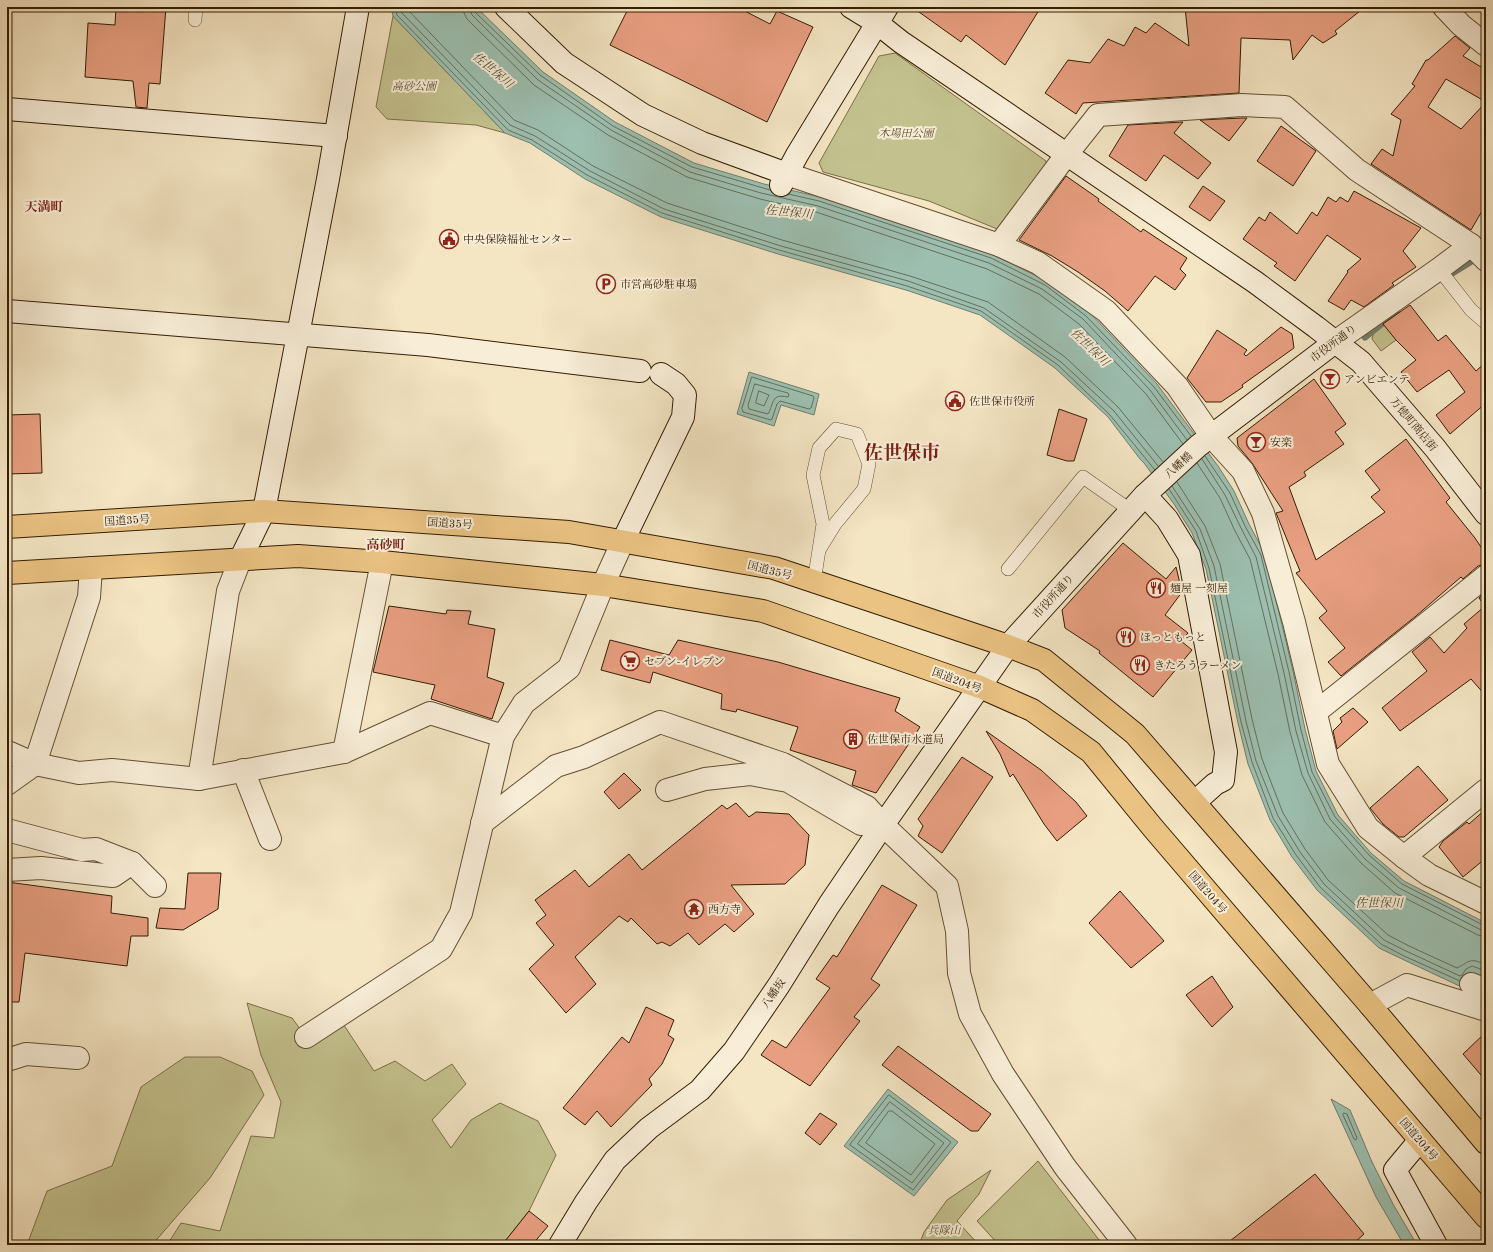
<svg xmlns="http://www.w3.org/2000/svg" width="1493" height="1252" viewBox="0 0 1493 1252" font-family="'Old Standard TT','Noto Serif JP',serif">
	<rect width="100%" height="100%" fill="#f4e5c3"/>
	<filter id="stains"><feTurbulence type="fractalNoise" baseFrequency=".005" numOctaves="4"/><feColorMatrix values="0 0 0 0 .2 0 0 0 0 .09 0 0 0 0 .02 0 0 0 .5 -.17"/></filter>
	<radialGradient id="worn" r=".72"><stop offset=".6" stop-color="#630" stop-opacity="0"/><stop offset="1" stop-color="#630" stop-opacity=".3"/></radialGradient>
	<g fill="#c3c28e" stroke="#7c7048">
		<path d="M 393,16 L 505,133 L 476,125 L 387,119 L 376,107 Z"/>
		<path d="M 895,53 L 1046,161 L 1046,165 L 1002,231 L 929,201 L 823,172 L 819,163 L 879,56 Z"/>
		<path d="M 1383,323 L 1396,340 L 1381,351 L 1372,339 L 1374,330 Z"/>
		<path d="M 247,1003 L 292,1018 L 306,1037 L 338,1016 L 374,1071 L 395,1061 L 425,1081 L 452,1064 L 466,1084 L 432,1120 L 451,1148 L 471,1120 L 500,1103 L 538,1121 L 556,1155 L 529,1211 L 502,1245 L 167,1245 L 181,1223 L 220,1231 L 251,1136 L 274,1138 L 281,1102 L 261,1055 Z"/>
		<path d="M 185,1057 L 220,1057 L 252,1071 L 264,1095 L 210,1178 L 152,1245 L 27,1245 L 47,1191 L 112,1166 L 141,1087 Z"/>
		<path d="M 1038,1161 L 1103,1245 L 999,1245 L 977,1221 Z"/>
		<path d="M 991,1170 L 979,1194 L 957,1221 L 979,1245 L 919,1245 L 924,1232 L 947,1200 Z"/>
	</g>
	<g fill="#9cbfb0" stroke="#727e6b">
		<path d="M 391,7 L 476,7 L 543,72 L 615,122 L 694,163 L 764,184 L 820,197 L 993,255 L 1047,281 L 1089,312 L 1157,384 L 1218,466 L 1234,491 L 1249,524 L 1265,554 L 1293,671 L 1305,729 L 1316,771 L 1338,815 L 1371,853 L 1404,881 L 1486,923 L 1486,981 L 1466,989 L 1402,959 L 1379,948 L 1317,890 L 1292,857 L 1270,820 L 1248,764 L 1238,723 L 1206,569 L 1192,533 L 1174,504 L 1144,463 L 1140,459 L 1108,417 L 1055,368 L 980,315 L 906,290 L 778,254 L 661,217 L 585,179 L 530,143 L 505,133 L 393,16 Z"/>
		<path d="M 749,372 L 819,394 L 814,415 L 781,405 L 774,426 L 737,414 Z"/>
		<path d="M 888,1089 L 958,1142 L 914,1196 L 844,1146 Z"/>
		<path d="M 1331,1099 L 1350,1110 L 1372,1162 L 1393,1204 L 1417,1245 L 1404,1245 L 1376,1197 Z"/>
	</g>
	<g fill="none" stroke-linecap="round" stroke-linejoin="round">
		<g stroke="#686e5a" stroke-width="1">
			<path d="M 395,7 L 397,15 L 508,130 L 532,140 L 587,175 L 662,213 L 779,250 L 907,286 L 981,311 L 1058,365 L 1110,415 L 1155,470"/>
			<path d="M 400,7 L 401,12 L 510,125 L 535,136 L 590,171 L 664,209 L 781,246 L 908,281 L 984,308 L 1061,362 L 1114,411 L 1158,466"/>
			<path d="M 406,7 L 407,9 L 514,120 L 538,130 L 593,166 L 667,203 L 782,240 L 910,276 L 988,302 L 1065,357 L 1118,407 L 1163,462"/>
			<path d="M 463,7 L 464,13 L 467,19 L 534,85 L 608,135 L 687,177 L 760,199 L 816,212 L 987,269 L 1039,294 L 1079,324 L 1146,394 L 1183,444"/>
			<path d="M 469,7 L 472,15 L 538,80 L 611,130 L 690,172 L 761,193 L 818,206 L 989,263 L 1042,289 L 1083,319 L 1150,390 L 1187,440"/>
			<path d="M 474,7 L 475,12 L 540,75 L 613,126 L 692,167 L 770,190"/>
			<path d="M 788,194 L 819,201 L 991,258 L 1045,285 L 1086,316 L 1154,387 L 1191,436"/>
			<path d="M 752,377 L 813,396 L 814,398 L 811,408 L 809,409 L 780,401 L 777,404 L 772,419 L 771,420 L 743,412 L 742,409 Z"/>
			<path d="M 755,384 L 788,393 L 789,396 L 787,397 C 771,393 774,404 768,414 L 749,409 L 748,406 Z"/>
			<path d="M 759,391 L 769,395 L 764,406 L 756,403 Z"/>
			<path d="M 1205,456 L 1230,493 L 1245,526 L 1261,555 L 1289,672 L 1301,730 L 1312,772 L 1335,817 L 1369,855 L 1402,884 L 1483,925 L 1486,926"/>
			<path d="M 1202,459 L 1225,495 L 1241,528 L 1256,557 L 1284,673 L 1296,731 L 1308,773 L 1330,819 L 1365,859 L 1399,888 L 1481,930 L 1486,931"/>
			<path d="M 1197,463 L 1220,498 L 1235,531 L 1250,559 L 1278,674 L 1290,732 L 1302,775 L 1325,822 L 1361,863 L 1395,893 L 1478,935 L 1486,937"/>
			<path d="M 1177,482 L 1205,526 L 1220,564 L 1252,719 L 1262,759 L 1283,813 L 1305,849 L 1328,880 L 1388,935 L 1409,946 L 1457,968 C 1471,961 1469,957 1486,965"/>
			<path d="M 1172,486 L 1200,529 L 1214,566 L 1246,721 L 1256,761 L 1278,816 L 1300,852 L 1324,884 L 1384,940 L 1406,951 L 1460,976 L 1462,975 L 1466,969 L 1472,966 L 1486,971"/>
			<path d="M 1169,489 L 1196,531 L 1209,568 L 1241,722 L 1252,762 L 1273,818 L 1296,855 L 1320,887 L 1381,944 L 1404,956 L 1460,981"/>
			<path d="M 889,1095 L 951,1142 L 913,1190 L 850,1145 Z"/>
			<path d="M 890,1102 L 944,1143 L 912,1183 L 858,1144 Z"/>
			<path d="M 889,1111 L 892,1111 L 935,1144 L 911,1175 L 866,1143 Z"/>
			<path d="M 1344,1113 L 1347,1114 L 1357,1138 L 1356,1140 L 1354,1139 L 1343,1115 Z"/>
		</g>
		<g stroke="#727e6b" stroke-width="7">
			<path d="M 1449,275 L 1470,262"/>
			<path d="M 1365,337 L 1396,312"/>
		</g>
	</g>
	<g fill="#e89f81" stroke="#341d03" fill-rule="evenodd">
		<path d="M 116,7 L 166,7 L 160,84 L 149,83 L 147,108 L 136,107 L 133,81 L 85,77 L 88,23 L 115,25 Z"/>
		<path d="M 629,7 L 737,7 L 770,24 L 777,11 L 813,27 L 767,122 L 610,45 Z"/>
		<path d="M 912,7 L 1041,7 L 1005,65 L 966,35 L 961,42 Z"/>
		<path d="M 1185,7 L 1365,7 L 1335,31 L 1337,34 L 1323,43 L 1312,35 L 1293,60 L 1290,40 L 1241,38 L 1239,93 L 1083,103 L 1076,114 L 1045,93 L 1068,60 L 1090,63 L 1108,39 L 1124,46 L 1135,27 L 1146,33 L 1155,23 L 1189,46 Z"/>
		<path d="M 1455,36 L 1470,48 L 1463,56 L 1486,70 L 1486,204 L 1471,230 L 1371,164 L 1382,149 L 1393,156 L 1401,120 L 1391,114 L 1415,86 L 1412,84 L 1426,60 L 1428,60 ZM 1446,79 L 1486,102 L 1461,129 L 1428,107 Z"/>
		<path d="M 1247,118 L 1229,141 L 1200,120 L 1242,118 Z"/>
		<path d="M 1183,122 L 1174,133 L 1211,163 L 1198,179 L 1164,155 L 1146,181 L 1109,156 L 1128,125 Z"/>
		<path d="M 1281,126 L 1316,151 L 1293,186 L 1257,161 Z"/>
		<path d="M 1066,176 L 1099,199 L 1098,201 L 1141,232 L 1143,229 L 1187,258 L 1180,269 L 1186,275 L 1175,290 L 1155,276 L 1128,311 L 1105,291 L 1078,272 L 1052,256 L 1019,240 Z"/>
		<path d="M 1203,186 L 1225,201 L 1210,221 L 1189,207 Z"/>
		<path d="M 1354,191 L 1421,228 L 1403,251 L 1416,267 L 1392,283 L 1394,285 L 1364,307 L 1351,300 L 1344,310 L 1328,301 L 1348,272 L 1347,271 L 1361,259 L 1327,235 L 1295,281 L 1274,266 L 1277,263 L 1243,239 L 1259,217 L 1265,221 L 1270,212 L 1297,234 L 1312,212 L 1317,216 L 1328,197 L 1336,202 L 1340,197 L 1348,202 Z"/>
		<path d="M 1410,305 L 1438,341 L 1446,335 L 1476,371 L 1486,362 L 1486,403 L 1450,434 L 1436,415 L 1465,392 L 1449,370 L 1417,392 L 1401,372 L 1416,360 L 1396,340 L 1383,324 Z"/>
		<path d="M 1281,327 L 1292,334 L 1294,348 L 1242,385 L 1243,387 L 1221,402 L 1206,402 L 1187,378 L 1217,330 L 1247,350 L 1244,354 L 1246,356 Z"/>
		<path d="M 1314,379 L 1346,424 L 1335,432 L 1344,444 L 1304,472 L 1306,476 L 1289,487 L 1316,560 L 1385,512 L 1371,497 L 1380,490 L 1365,471 L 1406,439 L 1450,498 L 1446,502 L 1475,538 L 1485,553 L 1486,559 L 1486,564 L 1478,566 L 1463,579 L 1461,577 L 1416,616 L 1341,676 L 1328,662 L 1345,648 L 1319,618 L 1327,611 L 1296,573 L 1300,571 L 1276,513 L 1283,511 L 1252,463 L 1238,446 L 1237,438 Z"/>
		<path d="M 1059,409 L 1087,419 L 1074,461 L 1067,461 L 1047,455 Z"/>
		<path d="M 40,414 L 42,473 L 7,474 L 7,415 Z"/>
		<path d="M 1123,543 L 1166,579 L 1176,567 L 1182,592 L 1165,615 L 1188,633 L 1181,641 L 1192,650 L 1153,697 L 1099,653 L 1100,651 L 1065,628 L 1062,610 Z"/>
		<path d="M 1486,592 L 1486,696 L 1471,679 L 1400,731 L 1382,708 L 1427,671 L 1412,652 L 1430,637 L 1444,653 L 1467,628 L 1464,624 L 1485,606 L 1479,598 Z"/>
		<path d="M 389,606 L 446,614 L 447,610 L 471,611 L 468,624 L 495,629 L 487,677 L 504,683 L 492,719 L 431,699 L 435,685 L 373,672 Z"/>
		<path d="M 610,640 L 669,655 L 678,640 L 778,662 L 900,698 L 895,711 L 920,727 L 876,793 L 852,785 L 856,771 L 790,750 L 798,727 L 737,709 L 736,712 L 721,709 L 722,694 L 653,672 L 650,683 L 601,670 Z"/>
		<path d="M 1353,708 L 1368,722 L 1337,749 L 1333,731 L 1342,722 L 1340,718 Z"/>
		<path d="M 986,731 L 1041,770 L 1076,802 L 1087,816 L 1057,841 L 1044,824 L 1013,774 L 1010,777 L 1000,754 Z"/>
		<path d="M 962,757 L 993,777 L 942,853 L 918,836 L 923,826 L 918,819 Z"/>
		<path d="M 1418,766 L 1448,800 L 1404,837 L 1399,837 L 1383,824 L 1370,808 Z"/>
		<path d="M 624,773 L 641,790 L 619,809 L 604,792 Z"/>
		<path d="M 736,803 L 749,817 L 756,812 L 789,814 L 809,835 L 805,865 L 785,884 L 731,885 L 754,914 L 734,932 L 725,924 L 699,945 L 688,933 L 670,946 L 662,942 L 657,944 L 631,918 L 628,922 L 619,916 L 575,957 L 596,984 L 566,1013 L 529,969 L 554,945 L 536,923 L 546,915 L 535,900 L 575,870 L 589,887 L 629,854 L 642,870 L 722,805 L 727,809 Z"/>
		<path d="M 1486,809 L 1486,858 L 1463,877 L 1439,847 L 1443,841 L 1467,822 L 1469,824 Z"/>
		<path d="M 188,873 L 221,873 L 218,909 L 183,930 L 156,928 L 160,908 L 185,909 Z"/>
		<path d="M 7,882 L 112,896 L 111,913 L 148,918 L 148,936 L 131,936 L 127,966 L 25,953 L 19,1002 L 7,1002 Z"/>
		<path d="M 882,885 L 917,905 L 871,979 L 880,985 L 854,1017 L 860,1021 L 810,1086 L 761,1055 L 772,1040 L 786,1048 L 830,988 L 816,979 L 833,955 L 837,957 Z"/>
		<path d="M 1120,891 L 1164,941 L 1131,968 L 1089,923 Z"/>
		<path d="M 1212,976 L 1233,1007 L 1212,1027 L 1186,995 Z"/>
		<path d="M 646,1007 L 674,1020 L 668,1035 L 674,1039 L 662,1064 L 649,1079 L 652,1085 L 611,1127 L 597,1111 L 585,1125 L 563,1108 L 622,1037 L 629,1043 Z"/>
		<path d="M 1486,1032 L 1486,1081 L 1463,1054 Z"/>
		<path d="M 898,1046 L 991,1114 L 978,1131 L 971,1131 L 882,1065 Z"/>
		<path d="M 820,1113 L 837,1124 L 820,1145 L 805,1133 Z"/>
		<path d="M 1315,1174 L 1364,1234 L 1352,1245 L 1225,1245 Z"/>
		<path d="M 529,1211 L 548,1226 L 532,1245 L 502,1245 Z"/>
	</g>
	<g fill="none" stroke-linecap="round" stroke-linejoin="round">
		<g stroke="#644f33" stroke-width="14">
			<g id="lane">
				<path d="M 195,20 L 196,7"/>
				<path d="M 1439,269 L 1471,310 L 1486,323"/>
				<path d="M 1008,569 L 1083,477 L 1130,510"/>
				<path d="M 814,582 L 823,524 L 813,475 L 819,448 L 836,429 L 857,434 L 869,464 L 864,489 L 835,524 L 819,550"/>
			</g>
		</g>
		<g stroke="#644f33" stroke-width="24">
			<g id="street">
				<path d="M 1444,7 L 1461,25 L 1486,45"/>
				<path d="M 787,174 L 999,245 L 1038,263 L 1106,311 L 1177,386 L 1212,437 L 1243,471 L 1263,513 L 1294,622 L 1328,764 L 1368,828 L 1404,857 L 1429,875 L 1486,903"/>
				<path d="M 999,245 L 1067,154 L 1098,115 L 1242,105 L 1285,107 L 1357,170 L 1471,245 L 1486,260"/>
				<path d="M 1335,342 L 1439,269 L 1471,245"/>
				<path d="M 1316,712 L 1486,576"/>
				<path d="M 344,752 L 382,562"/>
				<path d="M 7,753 L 10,753 L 35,764 L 79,773 L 112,770 L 199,779 L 344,752 L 430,713 L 503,736 L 524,703 L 569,668 L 603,585 L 623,541"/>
				<path d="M 243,770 L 270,839"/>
				<path d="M 199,779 L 228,591 L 240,560"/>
				<path d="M 7,784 L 35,764 L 89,597 L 91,568"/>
				<path d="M 667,790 L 705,779 L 750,774 L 788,781 L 861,824 L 883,825"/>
				<path d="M 482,823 L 556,766 L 584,757 L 660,722 L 783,764 L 867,807 L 883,825 L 947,886 L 957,931 L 959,973 L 970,1014 L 1003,1074 L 1065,1167 L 1126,1245"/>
				<path d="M 7,830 L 82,850 L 96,849 L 132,863 L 155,886"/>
				<path d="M 1404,857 L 1486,790"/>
				<path d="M 7,870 L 41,868 L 113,876 L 132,863"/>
				<path d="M 1471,984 L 1486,990"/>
				<path d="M 1370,1005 L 1407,985 L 1486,1010"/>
				<path d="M 306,1037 L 441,949 L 461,913 L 503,736"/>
				<path d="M 7,1060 L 26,1054 L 78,1058"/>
			</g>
		</g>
		<g stroke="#341d03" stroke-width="24">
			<g id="secondary">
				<path d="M 506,7 L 564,63 L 643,115 L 702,143 L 787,174"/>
				<path d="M 851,7 L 877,23 L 901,42 L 1255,282 L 1316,327 L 1361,362 L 1435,448 L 1486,514"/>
				<path d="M 7,109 L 336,136"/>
				<path d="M 781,185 L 797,155 L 887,7"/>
				<path d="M 7,311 L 428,345 L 640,371"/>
				<path d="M 1145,495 L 1167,519 L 1189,555 L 1226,752 L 1223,780 L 1215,784 L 1195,802"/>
				<path d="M 623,541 L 683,417 L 685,395 L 676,384 L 661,374"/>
				<path d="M 240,560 L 264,511 L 328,179 L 358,7"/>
				<path d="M 1420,1140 L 1395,1170 L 1436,1245"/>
				<path d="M 560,1245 L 586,1202 L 615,1160 L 649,1128 L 700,1090 L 734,1051 L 779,985 L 829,905 L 883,825 L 1008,646 L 1145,495 L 1198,446 L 1335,342"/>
			</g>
		</g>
		<g stroke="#341d03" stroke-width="24">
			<g id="highway">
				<path d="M 7,527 L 264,511 L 569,532 L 774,568 L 1008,646 L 1044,660 L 1135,734 L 1370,1005 L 1486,1143"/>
				<path d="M 7,573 L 298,556 L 382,562 L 603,585 L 763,611 L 980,687 L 1032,710 L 1091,752 L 1153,828 L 1486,1217"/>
			</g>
		</g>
		<use href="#lane" stroke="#f8eed8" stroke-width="13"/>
		<use href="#street" stroke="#f8eed8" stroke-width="22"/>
		<use href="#secondary" stroke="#f8eed8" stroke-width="22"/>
		<use href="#highway" stroke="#eac282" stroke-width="22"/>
	</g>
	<defs>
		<g id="civic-ring" transform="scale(1)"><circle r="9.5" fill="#f8eed8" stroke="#8f2418" stroke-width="1.5"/><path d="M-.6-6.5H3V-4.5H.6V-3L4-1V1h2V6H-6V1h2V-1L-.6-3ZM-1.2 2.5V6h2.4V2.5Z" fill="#8f2418"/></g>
		<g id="parking-ring" transform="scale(1)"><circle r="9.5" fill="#f8eed8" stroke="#8f2418" stroke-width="1.5"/><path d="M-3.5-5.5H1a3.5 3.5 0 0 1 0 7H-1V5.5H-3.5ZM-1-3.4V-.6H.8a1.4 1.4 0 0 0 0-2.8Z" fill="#8f2418"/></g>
		<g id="bar-ring" transform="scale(1)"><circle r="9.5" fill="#f8eed8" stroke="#8f2418" stroke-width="1.5"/><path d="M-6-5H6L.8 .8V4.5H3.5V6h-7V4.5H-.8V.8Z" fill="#8f2418"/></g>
		<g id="restaurant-ring" transform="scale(1)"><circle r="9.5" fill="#f8eed8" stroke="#8f2418" stroke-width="1.5"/><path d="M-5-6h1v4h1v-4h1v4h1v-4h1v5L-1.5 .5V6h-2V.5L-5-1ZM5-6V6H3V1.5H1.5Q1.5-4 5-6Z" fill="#8f2418"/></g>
		<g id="supermarket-ring" transform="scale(1)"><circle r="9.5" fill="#f8eed8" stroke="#8f2418" stroke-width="1.5"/><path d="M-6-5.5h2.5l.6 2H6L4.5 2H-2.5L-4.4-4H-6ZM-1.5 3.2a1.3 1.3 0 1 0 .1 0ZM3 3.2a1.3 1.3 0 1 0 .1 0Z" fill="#8f2418"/></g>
		<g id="building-ring" transform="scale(1)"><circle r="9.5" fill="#f8eed8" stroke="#8f2418" stroke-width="1.5"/><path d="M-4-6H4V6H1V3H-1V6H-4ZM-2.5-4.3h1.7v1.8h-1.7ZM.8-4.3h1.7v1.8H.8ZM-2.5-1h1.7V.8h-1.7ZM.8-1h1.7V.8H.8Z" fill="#8f2418"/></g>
		<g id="temple-ring" transform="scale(1)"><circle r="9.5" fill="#f8eed8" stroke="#8f2418" stroke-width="1.5"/><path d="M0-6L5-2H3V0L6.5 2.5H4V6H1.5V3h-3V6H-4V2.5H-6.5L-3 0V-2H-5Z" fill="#8f2418"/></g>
	</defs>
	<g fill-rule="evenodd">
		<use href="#civic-ring" x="449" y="239"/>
		<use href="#parking-ring" x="606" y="284"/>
		<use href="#bar-ring" x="1330" y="379"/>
		<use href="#civic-ring" x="955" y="401"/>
		<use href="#bar-ring" x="1256" y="442"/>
		<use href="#restaurant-ring" x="1156" y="588"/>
		<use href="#restaurant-ring" x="1126" y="637"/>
		<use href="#supermarket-ring" x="630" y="661"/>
		<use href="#restaurant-ring" x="1140" y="665"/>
		<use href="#building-ring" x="853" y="739"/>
		<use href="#temple-ring" x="694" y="909"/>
	</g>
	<g text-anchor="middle" stroke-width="4" stroke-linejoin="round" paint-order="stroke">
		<g font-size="11" font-style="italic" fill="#5f4f2d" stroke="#f8eed8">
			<text x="414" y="90">高砂公園</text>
			<text x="906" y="137">木場田公園</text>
			<text x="944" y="1234">兵隊山</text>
		</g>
		<g font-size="11" fill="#341d03" stroke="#f8eed8" text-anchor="start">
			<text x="463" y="243">中央保険福祉センター</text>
			<text x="620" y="288">市営高砂駐車場</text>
			<text x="1344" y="383">アンビエンテ</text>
			<text x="969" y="405">佐世保市役所</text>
			<text x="1270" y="446">安楽</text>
			<text x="1170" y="592">麺屋 一刻屋</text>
			<text x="1140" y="641">ほっともっと</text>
			<text x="644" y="665">セブン-イレブン</text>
			<text x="1154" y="669">きたろうラーメン</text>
			<text x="867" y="743">佐世保市水道局</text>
			<text x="708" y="913">西方寺</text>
		</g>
		<g font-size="11" fill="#341d03" stroke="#f8eed8">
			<text transform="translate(1333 343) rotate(-37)" y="4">市役所通り</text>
			<text transform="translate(1414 424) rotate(50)" y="4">万徳町商店街</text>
			<text transform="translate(1178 465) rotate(-42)" y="4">八幡橋</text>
			<text transform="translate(127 520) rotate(-4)" y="4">国道35号</text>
			<text transform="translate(450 523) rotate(4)" y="4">国道35号</text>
			<text transform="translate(770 570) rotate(14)" y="4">国道35号</text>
			<text transform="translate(1053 596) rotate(-48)" y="4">市役所通り</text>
			<text transform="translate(957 680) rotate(20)" y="4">国道204号</text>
			<text transform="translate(1208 892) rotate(49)" y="4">国道204号</text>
			<text transform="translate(773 993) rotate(-56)" y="4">八幡坂</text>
			<text transform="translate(1419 1139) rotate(49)" y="4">国道204号</text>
		</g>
		<g font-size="12" font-style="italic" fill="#534e37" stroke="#f8eed8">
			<text transform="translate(493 70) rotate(40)" y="4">佐世保川</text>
			<text transform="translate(789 212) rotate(6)" y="4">佐世保川</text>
			<text transform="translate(1090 347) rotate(44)" y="4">佐世保川</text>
			<text x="1379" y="907">佐世保川</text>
		</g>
		<g font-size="13" font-weight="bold" fill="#7a1f14" stroke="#f8eed8">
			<text x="44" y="211">天満町</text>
			<text x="386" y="549">高砂町</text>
		</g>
		<g font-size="19" font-weight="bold" fill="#7a1f14" stroke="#f8eed8">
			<text x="902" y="459">佐世保市</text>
		</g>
	</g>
	<rect width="1493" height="1252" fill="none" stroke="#f4e5c3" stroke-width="24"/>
	<rect x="8" y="8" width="1477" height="1236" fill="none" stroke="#341d03" stroke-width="2"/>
	<rect x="12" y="12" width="1469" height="1228" fill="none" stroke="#341d03"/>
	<rect width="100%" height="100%" filter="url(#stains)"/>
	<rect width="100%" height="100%" fill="url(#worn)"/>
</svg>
